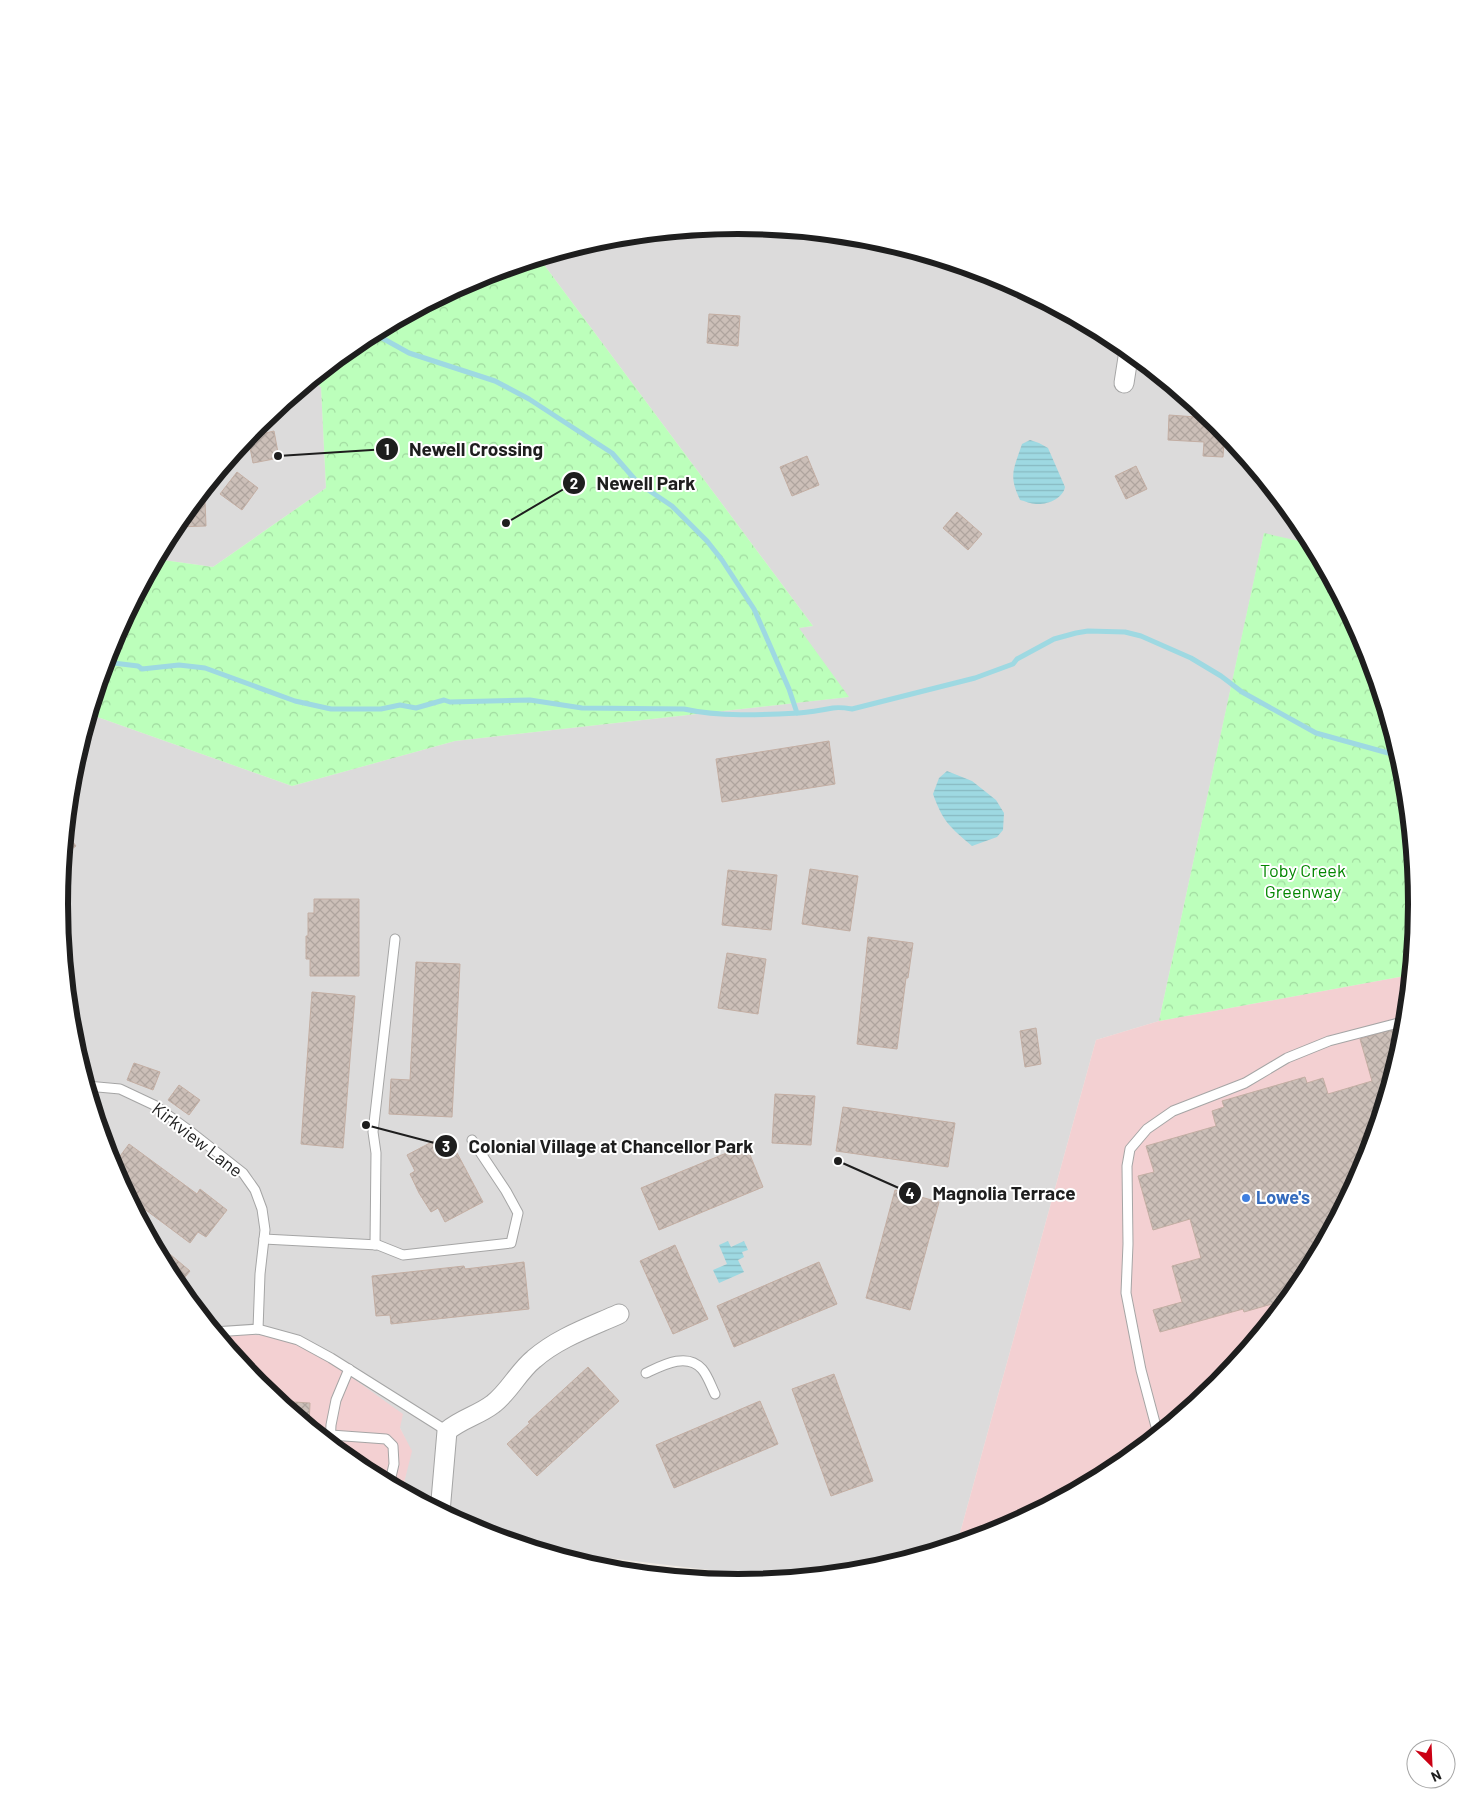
<svg xmlns="http://www.w3.org/2000/svg" width="1476" height="1809" viewBox="0 0 1476 1809" font-family="Barlow,sans-serif">
	<defs>
		<pattern id="park-crowns" width="20" height="18" patternUnits="userSpaceOnUse" patternTransform="scale(1.25)"><rect width="20" height="18" fill="#bcffbb"/><path d="M2 6a3 3 0 1 1 6 0M12 15a3 3 0 1 1 6 0" fill="none" stroke="#a1daa0"/></pattern>
		<pattern id="water-rules" width="6" height="5" patternUnits="userSpaceOnUse" patternTransform="scale(1.25)"><rect width="6" height="5" fill="#9ed9e2"/><path d="M0 2.5h6" fill="none" stroke="#88bac1"/></pattern>
		<pattern id="building-cross-hatch" width="8" height="8" patternUnits="userSpaceOnUse" patternTransform="scale(1.25)"><rect width="8" height="8" fill="#ccbfb8"/><path d="M0 0l8 8M0 8l8-8" fill="none" stroke="#afa49e"/></pattern>
	</defs>
	<rect width="100%" height="100%" fill="#f0eae3"/>
	<g fill="#dcdbdb">
		<path d="M 738,225 L 871,238 L 998,277 L 1116,340 L 1218,424 L 1303,527 L 1312,544 L 1264,534 L 1159,1021 L 1096,1040 L 957,1544 L 870,1571 L 785,1579 L 533,1549 L 478,1532 L 402,1491 L 411,1451 L 400,1428 L 240,1334 L 219,1337 L 173,1282 L 110,1164 L 72,1037 L 59,904 L 72,772 L 89,714 L 292,786 L 455,741 L 848,697 L 798,628 L 813,626 L 539,258 L 606,238 Z"/>
		<path d="M 312,380 L 321,387 L 326,488 L 213,567 L 156,559 L 173,527 L 258,424 Z"/>
	</g>
	<g fill="#f3d0d2">
		<path d="M 1410,975 L 1404,1037 L 1365,1165 L 1303,1282 L 1218,1385 L 1115,1469 L 998,1532 L 957,1544 L 1096,1040 L 1159,1021 Z"/>
		<path d="M 240,1334 L 272,1336 L 316,1352 L 403,1414 L 400,1428 L 412,1451 L 402,1491 L 360,1469 L 258,1385 L 219,1337 Z"/>
	</g>
	<g fill="url(#park-crowns)">
		<path d="M 539,258 L 813,626 L 799,628 L 849,697 L 455,741 L 292,786 L 89,714 L 111,644 L 156,559 L 213,567 L 326,488 L 321,387 L 312,380 L 361,340 L 478,277 Z"/>
		<path d="M 1264,533 L 1312,544 L 1366,645 L 1404,772 L 1417,905 L 1410,975 L 1159,1021 Z"/>
	</g>
	<g fill="url(#water-rules)">
		<path d="M 1030,440 L 1039,443 L 1048,448 L 1065,487 C 1063,498 1048,505 1036,504 C 1031,504 1025,501 1020,500 C 1008,474 1014,469 1022,444 Z"/>
		<path d="M 947,771 L 972,781 L 996,800 L 1004,813 L 1003,830 L 997,837 L 972,846 C 950,827 943,822 933,794 L 939,778 Z"/>
		<path d="M 728,1241 L 731,1247 L 744,1241 L 748,1250 L 742,1252 L 744,1257 L 738,1260 L 744,1272 L 719,1283 L 713,1270 L 727,1264 L 719,1245 Z"/>
	</g>
	<g fill="none" stroke-linecap="round" stroke-linejoin="round">
		<g stroke="#9ed9e2" stroke-width="5">
			<path d="M 373,333 L 409,353 L 495,381 L 529,399 L 612,453 L 638,483 L 672,506 L 707,541 L 722,560 L 754,609 L 789,689 L 797,713"/>
			<path d="M 105,662 L 138,666 L 142,669 L 179,665 L 205,668 L 295,701 L 331,709 L 381,709 L 400,705 L 416,708 L 444,700 L 450,702 L 530,700 L 582,708 L 684,709 C 720,717 761,715 799,713 C 810,712 822,710 833,708 C 839,707 846,708 852,709 L 975,678 L 1013,664 L 1017,659 L 1054,639 L 1076,633 L 1088,631 L 1125,632 L 1141,636 L 1191,658 L 1221,676 L 1242,692 L 1316,733 L 1399,756"/>
		</g>
	</g>
	<g fill="url(#building-cross-hatch)" stroke="#c3aea3">
		<path d="M 709,314 L 740,316 L 738,346 L 707,343 Z"/>
		<path d="M 1169,415 L 1210,418 L 1219,424 L 1234,443 L 1224,442 L 1223,457 L 1203,456 L 1204,442 L 1168,440 Z"/>
		<path d="M 274,431 L 279,458 L 253,463 L 248,437 Z"/>
		<path d="M 807,456 L 819,485 L 792,496 L 780,467 Z"/>
		<path d="M 1136,466 L 1147,489 L 1126,499 L 1115,476 Z"/>
		<path d="M 237,472 L 258,488 L 242,510 L 220,494 Z"/>
		<path d="M 205,500 L 206,526 L 177,527 L 176,523 L 195,501 Z"/>
		<path d="M 957,512 L 982,534 L 968,550 L 943,528 Z"/>
		<path d="M 829,741 L 835,784 L 722,802 L 716,759 Z"/>
		<path d="M 66,833 L 76,846 L 64,855 Z"/>
		<path d="M 810,869 L 858,876 L 850,931 L 802,924 Z"/>
		<path d="M 728,870 L 777,875 L 771,930 L 722,925 Z"/>
		<path d="M 314,899 L 359,899 L 359,976 L 310,976 L 310,959 L 306,959 L 306,936 L 308,936 L 308,913 L 314,913 Z"/>
		<path d="M 868,937 L 913,943 L 908,978 L 906,978 L 897,1049 L 857,1044 Z"/>
		<path d="M 727,953 L 766,959 L 758,1014 L 718,1008 Z"/>
		<path d="M 416,962 L 460,964 L 452,1117 L 389,1114 L 391,1079 L 410,1080 Z"/>
		<path d="M 312,992 L 355,996 L 343,1148 L 301,1144 Z"/>
		<path d="M 1405,1026 L 1404,1037 L 1365,1165 L 1303,1282 L 1281,1309 L 1279,1302 L 1244,1312 L 1243,1309 L 1160,1332 L 1153,1310 L 1182,1302 L 1172,1266 L 1201,1258 L 1190,1219 L 1153,1230 L 1138,1176 L 1154,1172 L 1146,1146 L 1216,1126 L 1212,1111 L 1224,1107 L 1222,1101 L 1305,1077 L 1307,1083 L 1323,1078 L 1328,1094 L 1372,1081 L 1360,1039 Z"/>
		<path d="M 1036,1028 L 1041,1064 L 1025,1067 L 1020,1031 Z"/>
		<path d="M 134,1063 L 160,1072 L 153,1090 L 127,1080 Z"/>
		<path d="M 179,1085 L 200,1100 L 189,1115 L 168,1100 Z"/>
		<path d="M 775,1094 L 815,1096 L 811,1145 L 772,1143 Z"/>
		<path d="M 843,1107 L 955,1123 L 948,1167 L 836,1151 Z"/>
		<path d="M 447,1134 L 483,1202 L 445,1222 L 438,1208 L 431,1212 L 419,1193 L 410,1174 L 415,1171 L 407,1155 Z"/>
		<path d="M 129,1144 L 197,1194 L 200,1189 L 227,1210 L 206,1237 L 198,1232 L 190,1243 L 127,1196 L 112,1167 Z"/>
		<path d="M 746,1145 L 763,1187 L 659,1230 L 641,1188 Z"/>
		<path d="M 895,1190 L 939,1202 L 910,1310 L 866,1298 Z"/>
		<path d="M 675,1245 L 708,1319 L 673,1334 L 640,1261 Z"/>
		<path d="M 165,1250 L 190,1271 L 177,1287 L 160,1256 Z"/>
		<path d="M 524,1262 L 529,1309 L 391,1324 L 390,1315 L 376,1316 L 372,1276 L 464,1266 L 465,1269 Z"/>
		<path d="M 819,1262 L 837,1304 L 734,1347 L 717,1306 Z"/>
		<path d="M 588,1367 L 619,1401 L 537,1476 L 507,1444 L 530,1423 L 528,1422 Z"/>
		<path d="M 834,1374 L 873,1481 L 831,1496 L 792,1389 Z"/>
		<path d="M 278,1401 L 310,1403 L 309,1427 Z"/>
		<path d="M 760,1401 L 778,1444 L 674,1488 L 656,1445 Z"/>
	</g>
	<g fill="none" stroke-linecap="round" stroke-linejoin="round">
		<g stroke="#a5a5a5" stroke-width="11">
			<g id="lane">
				<path d="M 87,1086 L 120,1089 L 154,1105 L 191,1132 L 243,1173 L 255,1190 L 262,1209 L 265,1230 L 260,1274 L 258,1329"/>
				<path d="M 264,1239 L 378,1245 L 403,1255 L 511,1243 L 518,1213 L 506,1191 L 472,1140"/>
				<path d="M 375,1245 L 376,1153 L 373,1132 L 395,939"/>
				<path d="M 214,1332 L 258,1329 L 298,1340 L 331,1358 L 447,1431"/>
				<path d="M 646,1373 C 663,1365 687,1352 702,1369 C 708,1376 711,1386 715,1394"/>
				<path d="M 1158,1434 L 1141,1370 L 1126,1293 L 1128,1244 L 1127,1166 L 1130,1149 L 1147,1129 L 1173,1111 L 1245,1083 L 1287,1058 L 1329,1041 L 1406,1021"/>
				<path d="M 331,1435 L 386,1439 L 393,1446 L 394,1464 L 391,1477 L 382,1481"/>
				<path d="M 330,1444 L 331,1425 L 336,1400 L 349,1369"/>
			</g>
		</g>
		<g stroke="#a5a5a5" stroke-width="21">
			<g id="street">
				<path d="M 1124,383 L 1129,351"/>
				<path d="M 440,1512 L 447,1431 C 461,1419 479,1415 493,1404 C 509,1392 518,1372 534,1359 C 558,1338 590,1327 619,1314"/>
			</g>
		</g>
		<use href="#lane" stroke="#fff" stroke-width="9"/>
		<use href="#street" stroke="#fff" stroke-width="19"/>
	</g>
	<circle fill="#3f7fe0" stroke="#fff" stroke-width="2" cx="1246" cy="1198" r="5"/>
	<g text-anchor="middle" stroke-width="4" stroke-linejoin="round" paint-order="stroke">
		<g font-size="18" fill="#038701" stroke="#fff">
			<text x="1303" y="877">Toby Creek<tspan x="1303" dy="21">Greenway</tspan></text>
		</g>
		<g font-size="18" fill="#1e1e1e" stroke="#fff">
			<text transform="translate(197 1140) rotate(38)" y="6">Kirkview Lane</text>
		</g>
		<g font-size="18" font-weight="bold" fill="#366cbe" stroke="#fff" text-anchor="start">
			<text x="1256" y="1204">Lowe's</text>
		</g>
	</g>
	<path d="M0 0H1476V1809H0ZM68 904a670 670 0 1 1 1340 0a670 670 0 1 1-1340 0Z" fill="#fff" fill-rule="evenodd"/>
	<path fill="none" stroke="#1e1e1e" stroke-width="6" d="M68 904a670 670 0 1 1 1340 0a670 670 0 1 1-1340 0Z"/>
	<path fill="none" stroke="#1e1e1e" stroke-width="2" d="M278 456L387 449M506 523L574 483M366 1125L446 1146M838 1161L910 1193"/>
	<g fill="#1e1e1e" stroke="#fff" stroke-width="2">
		<circle cx="278" cy="456" r="5"/>
		<circle cx="506" cy="523" r="5"/>
		<circle cx="366" cy="1125" r="5"/>
		<circle cx="838" cy="1161" r="5"/>
		<circle cx="387" cy="449" r="12"/>
		<circle cx="574" cy="483" r="12"/>
		<circle cx="446" cy="1146" r="12"/>
		<circle cx="910" cy="1193" r="12"/>
	</g>
	<g font-size="15" text-anchor="middle" font-weight="bold" fill="#fff">
		<text x="387" y="455">1</text>
		<text x="574" y="489">2</text>
		<text x="446" y="1152">3</text>
		<text x="910" y="1199">4</text>
	</g>
	<g font-size="19" text-anchor="middle" font-weight="bold" fill="#1e1e1e" stroke="#fff" stroke-width="4" stroke-linejoin="round" paint-order="stroke">
		<text x="476" y="456">Newell Crossing</text>
		<text x="646" y="490">Newell Park</text>
		<text x="611" y="1153">Colonial Village at Chancellor Park</text>
		<text x="1004" y="1200">Magnolia Terrace</text>
	</g>
	<g transform="translate(1431 1764) rotate(156)"><circle r="24" fill="#ffffff" stroke="#a5a5a5"/>
	<path d="M0-4L9 19L0 12L-9 19Z" fill="#cb0014"/>
	<text y="-8" font-size="14" font-weight="bold" text-anchor="middle" fill="#1e1e1e">N</text>
	</g>
</svg>
